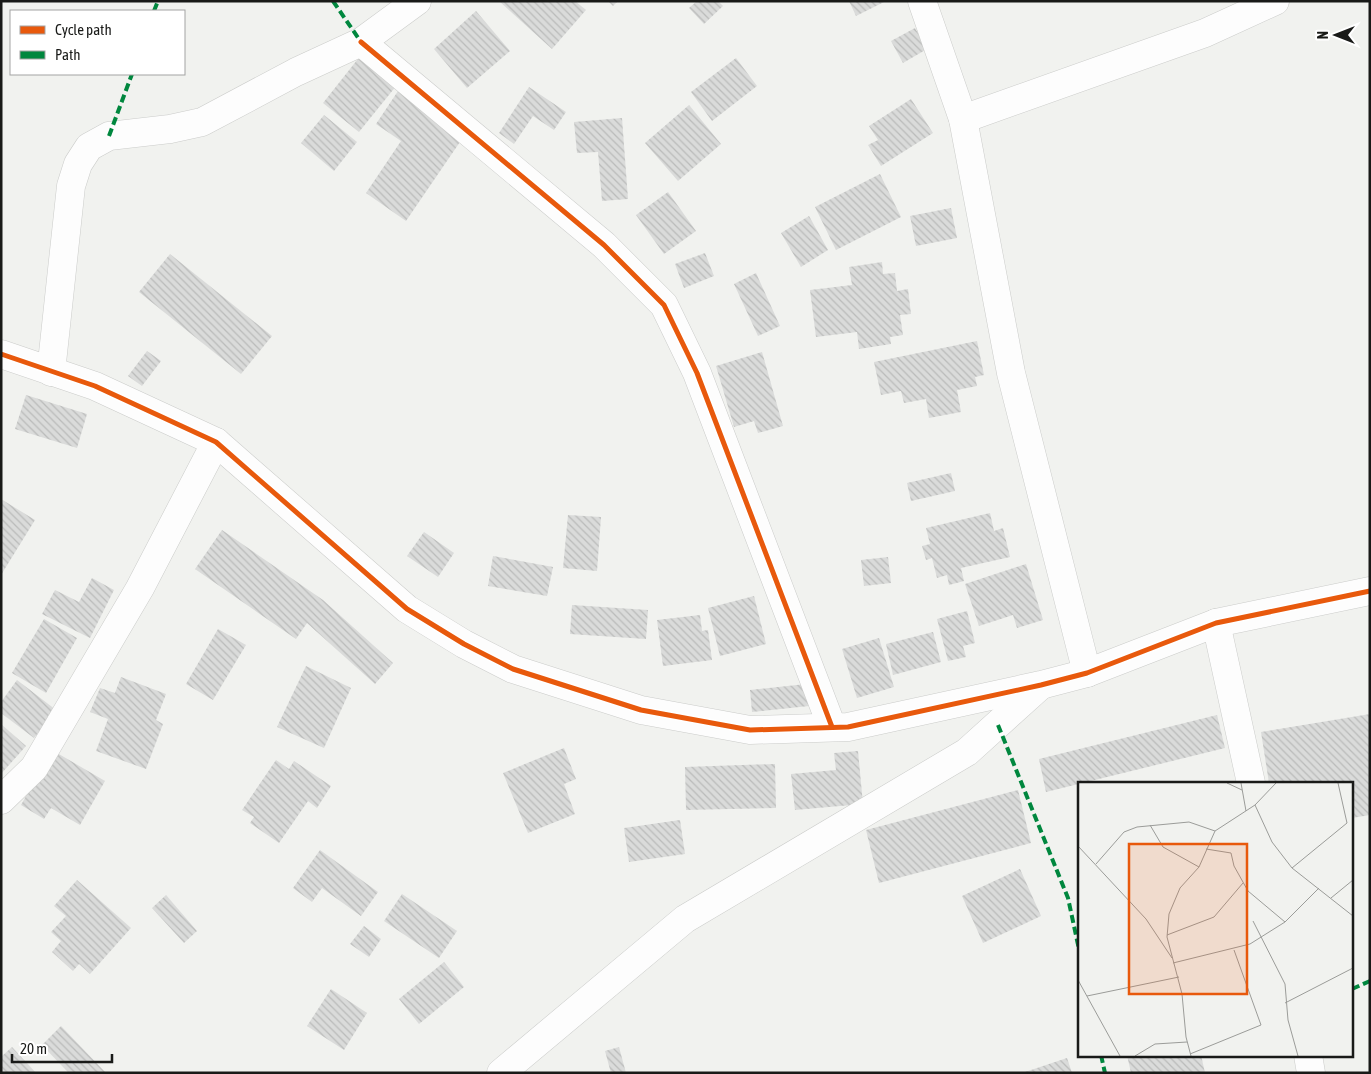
<svg xmlns="http://www.w3.org/2000/svg" width="1371" height="1074" viewBox="0 0 1371 1074" font-family="'Asap Condensed',sans-serif">
	<defs>
		<pattern id="building-back-hatch" width="6" height="6" patternUnits="userSpaceOnUse" patternTransform="scale(1.25)"><rect width="6" height="6" fill="#dadbda"/><path d="M-1 5l2 2M0 0l6 6M5-1l2 2" fill="none" stroke="#babbba"/></pattern>
	</defs>
	<rect width="100%" height="100%" fill="#f1f2ef"/>
	<g fill="url(#building-back-hatch)">
		<path d="M 499,1 L 575,1 L 586,10 L 552,49 Z"/>
		<path d="M 608,1 L 618,1 L 613,6 Z"/>
		<path d="M 697,1 L 718,1 L 723,6 L 704,24 L 689,8 Z"/>
		<path d="M 849,1 L 886,1 L 856,16 Z"/>
		<path d="M 476,11 L 510,51 L 467,88 L 434,49 Z"/>
		<path d="M 915,28 L 927,49 L 903,63 L 891,41 Z"/>
		<path d="M 361,55 L 397,85 L 359,132 L 323,103 Z"/>
		<path d="M 736,58 L 757,86 L 712,121 L 691,92 Z"/>
		<path d="M 529,87 L 566,112 L 554,130 L 533,116 L 514,144 L 499,133 Z"/>
		<path d="M 398,91 L 462,139 L 406,221 L 366,193 L 401,141 L 376,124 Z"/>
		<path d="M 911,99 L 933,133 L 881,166 L 868,145 L 878,140 L 869,126 Z"/>
		<path d="M 689,105 L 721,144 L 678,181 L 645,143 Z"/>
		<path d="M 324,115 L 357,142 L 334,171 L 301,143 Z"/>
		<path d="M 622,118 L 628,199 L 602,201 L 598,152 L 577,153 L 574,122 Z"/>
		<path d="M 880,174 L 901,217 L 836,250 L 815,207 Z"/>
		<path d="M 668,192 L 696,231 L 664,254 L 636,215 Z"/>
		<path d="M 951,208 L 957,238 L 916,246 L 910,216 Z"/>
		<path d="M 809,216 L 828,250 L 801,267 L 781,233 Z"/>
		<path d="M 705,253 L 714,276 L 684,288 L 675,264 Z"/>
		<path d="M 170,254 L 272,336 L 241,374 L 139,292 Z"/>
		<path d="M 882,262 L 883,274 L 895,273 L 897,291 L 908,289 L 911,314 L 900,315 L 903,335 L 890,337 L 891,344 L 859,349 L 857,332 L 816,337 L 810,290 L 852,285 L 849,267 Z"/>
		<path d="M 756,273 L 780,326 L 758,336 L 734,284 Z"/>
		<path d="M 977,341 L 984,375 L 975,377 L 977,386 L 957,390 L 961,412 L 929,418 L 926,399 L 904,403 L 901,391 L 881,395 L 874,362 Z"/>
		<path d="M 147,351 L 161,361 L 142,386 L 128,376 Z"/>
		<path d="M 762,352 L 783,426 L 758,433 L 754,421 L 734,427 L 716,366 Z"/>
		<path d="M 26,395 L 87,414 L 77,448 L 15,429 Z"/>
		<path d="M 951,473 L 955,491 L 911,501 L 907,483 Z"/>
		<path d="M 1,499 L 35,520 L 1,575 Z"/>
		<path d="M 990,513 L 994,531 L 1003,528 L 1010,557 L 961,568 L 964,581 L 949,585 L 947,575 L 937,578 L 932,558 L 926,560 L 922,546 L 930,544 L 926,528 Z"/>
		<path d="M 568,515 L 601,517 L 597,571 L 563,568 Z"/>
		<path d="M 222,530 L 323,600 L 393,663 L 375,684 L 307,623 L 296,639 L 195,569 Z"/>
		<path d="M 424,532 L 454,553 L 438,577 L 407,556 Z"/>
		<path d="M 493,556 L 553,567 L 547,596 L 488,586 Z"/>
		<path d="M 888,557 L 891,583 L 864,586 L 861,560 Z"/>
		<path d="M 1026,564 L 1043,620 L 1017,628 L 1013,615 L 979,626 L 965,584 Z"/>
		<path d="M 92,578 L 114,590 L 90,638 L 42,614 L 55,590 L 79,602 Z"/>
		<path d="M 754,596 L 766,644 L 720,656 L 708,608 Z"/>
		<path d="M 572,605 L 648,610 L 646,639 L 570,634 Z"/>
		<path d="M 967,611 L 975,643 L 963,646 L 966,657 L 948,661 L 937,619 Z"/>
		<path d="M 700,615 L 702,631 L 708,630 L 712,660 L 663,666 L 657,620 Z"/>
		<path d="M 44,619 L 77,638 L 46,693 L 12,673 Z"/>
		<path d="M 218,629 L 246,645 L 213,700 L 186,684 Z"/>
		<path d="M 933,632 L 941,662 L 893,675 L 886,644 Z"/>
		<path d="M 879,638 L 894,687 L 857,698 L 842,649 Z"/>
		<path d="M 306,666 L 351,688 L 324,748 L 277,727 Z"/>
		<path d="M 121,677 L 166,694 L 156,720 L 163,724 L 146,769 L 96,751 L 108,719 L 90,712 L 100,688 L 115,693 Z"/>
		<path d="M 17,680 L 56,710 L 34,738 L 1,713 L 1,702 Z"/>
		<path d="M 806,684 L 809,706 L 752,712 L 750,690 Z"/>
		<path d="M 1370,714 L 1370,815 L 1352,818 L 1352,783 L 1269,783 L 1261,732 Z"/>
		<path d="M 1217,715 L 1225,748 L 1046,792 L 1039,759 Z"/>
		<path d="M 1,724 L 26,746 L 1,774 Z"/>
		<path d="M 564,748 L 576,779 L 564,784 L 575,814 L 528,833 L 503,773 Z"/>
		<path d="M 52,750 L 105,781 L 80,825 L 51,808 L 44,819 L 21,805 Z"/>
		<path d="M 858,751 L 863,804 L 795,810 L 791,774 L 836,770 L 834,753 Z"/>
		<path d="M 276,760 L 289,769 L 294,761 L 331,786 L 317,808 L 308,801 L 279,843 L 250,823 L 254,817 L 242,810 Z"/>
		<path d="M 775,764 L 776,808 L 686,810 L 685,767 Z"/>
		<path d="M 1018,790 L 1031,843 L 879,883 L 866,830 Z"/>
		<path d="M 680,820 L 685,854 L 629,862 L 624,828 Z"/>
		<path d="M 320,850 L 378,892 L 361,916 L 322,888 L 312,902 L 293,888 Z"/>
		<path d="M 1020,869 L 1041,916 L 983,943 L 962,896 Z"/>
		<path d="M 77,880 L 131,928 L 90,974 L 79,964 L 73,971 L 52,952 L 61,941 L 51,932 L 66,916 L 54,906 Z"/>
		<path d="M 402,894 L 457,931 L 439,958 L 384,921 Z"/>
		<path d="M 166,895 L 197,931 L 184,943 L 152,908 Z"/>
		<path d="M 364,926 L 381,939 L 369,957 L 350,944 Z"/>
		<path d="M 444,962 L 464,987 L 419,1024 L 399,999 Z"/>
		<path d="M 331,989 L 367,1013 L 344,1050 L 307,1026 Z"/>
		<path d="M 61,1026 L 106,1073 L 69,1073 L 42,1045 Z"/>
		<path d="M 12,1047 L 36,1073 L 1,1073 L 1,1057 Z"/>
		<path d="M 619,1047 L 626,1073 L 611,1073 L 605,1051 Z"/>
		<path d="M 1127,1055 L 1201,1055 L 1205,1073 L 1131,1073 Z"/>
		<path d="M 1067,1058 L 1072,1073 L 1025,1073 L 1025,1072 Z"/>
	</g>
	<g fill="none" stroke-linecap="round" stroke-linejoin="round">
		<g stroke="#cbccca" stroke-width="29">
			<g id="minor">
				<path d="M 922,1 L 963,119 L 1011,373 L 1087,673"/>
				<path d="M 361,42 L 604,245 L 664,305 L 697,373 L 832,727"/>
				<path d="M 963,119 L 1205,33 L 1275,1"/>
				<path d="M 1,354 L 95,386 L 216,442 L 407,609 L 464,644 L 513,669 L 641,710 L 750,730 L 848,727 L 1041,685 L 1087,673 L 1216,623 L 1370,591"/>
				<path d="M 51,372 L 71,186 L 78,164 L 89,147 L 109,136 L 170,129 L 202,122 L 296,72 L 361,42 L 417,1"/>
				<path d="M 1216,623 L 1251,783"/>
				<path d="M 1,800 L 34,768 L 140,588 L 216,442"/>
				<path d="M 1308,1055 L 1311,1073"/>
				<path d="M 501,1073 L 685,919 L 967,752 L 1040,686"/>
			</g>
		</g>
		<use href="#minor" stroke="#fdfdfd" stroke-width="28"/>
		<g stroke="#00873e" stroke-width="4" stroke-dasharray="8 4" stroke-linecap="butt">
			<path d="M 333,1 L 361,42"/>
			<path d="M 154,11 L 158,1"/>
			<path d="M 109,136 L 132,74"/>
			<path d="M 998,725 L 1068,898 L 1080,954"/>
			<path d="M 1352,989 L 1370,981"/>
			<path d="M 1101,1055 L 1105,1073"/>
		</g>
		<g stroke="#fff" stroke-width="8">
			<g id="cycleway">
				<path d="M 361,42 L 604,245 L 664,305 L 697,373 L 832,727"/>
				<path d="M 1,354 L 95,386 L 216,442 L 407,609 L 464,644 L 513,669 L 641,710 L 750,730 L 848,727 L 1041,685 L 1087,673 L 1216,623 L 1370,591"/>
			</g>
		</g>
		<use href="#cycleway" stroke="#e8590c" stroke-width="5"/>
	</g>
	<g transform="translate(1078 782)">
		<rect width="275" height="275" fill="#f1f2ef"/>
		<path fill="none" stroke="#9b9c99" stroke-width="1" d="M 149,1 L 164,8M 163,1 L 168,29M 177,23 L 194,60 L 214,86 L 275,134M 72,43 L 85,65 L 121,85M 0,64 L 68,137 L 94,176M 128,67 L 153,71 L 156,84 L 170,109 L 207,140M 18,82 L 46,50 L 59,45 L 111,40 L 137,49M 214,86 L 269,41 L 260,1M 253,116 L 275,98M 175,139 L 207,202 L 210,238 L 220,274M 89,153 L 136,135 L 165,101M 95,181 L 172,162 L 207,140 L 241,106M 0,198 L 42,274M 9,214 L 101,195M 207,221 L 275,186M 112,272 L 183,243 L 156,168M 57,274 L 77,262 L 109,260M 113,274 L 108,255 L 104,212 L 89,155 L 91,132 L 102,106 L 121,85 L 137,49 L 177,23 L 198,1"/>
		<path fill="#e8590c" fill-opacity="0.15" stroke="#e8590c" stroke-width="2.5" d="M 51,62 L 169,62 L 169,212 L 51,212 Z"/>
		<rect width="275" height="275" fill="none" stroke="#191a18" stroke-width="2.5"/>
	</g>
	<rect width="1371" height="1074" fill="none" stroke="#191a18" stroke-width="5"/>
	<rect x="10" y="10" width="175" height="65" fill="#ffffff" stroke="#a3a3a3"/>
	<rect x="20" y="26" width="25" height="8" fill="#e8590c" stroke="#a3a3a3"/>
	<text x="55" y="35" font-size="15" fill="#191a18">Cycle path</text>
	<rect x="20" y="51" width="25" height="8" fill="#00873e" stroke="#a3a3a3"/>
	<text x="55" y="60" font-size="15" fill="#191a18">Path</text>
	<g transform="translate(1336 35) rotate(270)" stroke="#ffffff" stroke-width="4" paint-order="stroke">
	<path d="M0-4L9 19L0 12L-9 19Z" fill="#191a18"/>
	<text y="-8" font-size="14" font-weight="bold" text-anchor="middle" fill="#191a18">N</text>
	</g>
	<path d="M12 1054v8h100v-8" fill="none" stroke="#191a18" stroke-width="2.5"/>
	<text x="20" y="1054" font-size="15" fill="#191a18" stroke="#ffffff" stroke-width="4" paint-order="stroke">20 m</text>
</svg>
